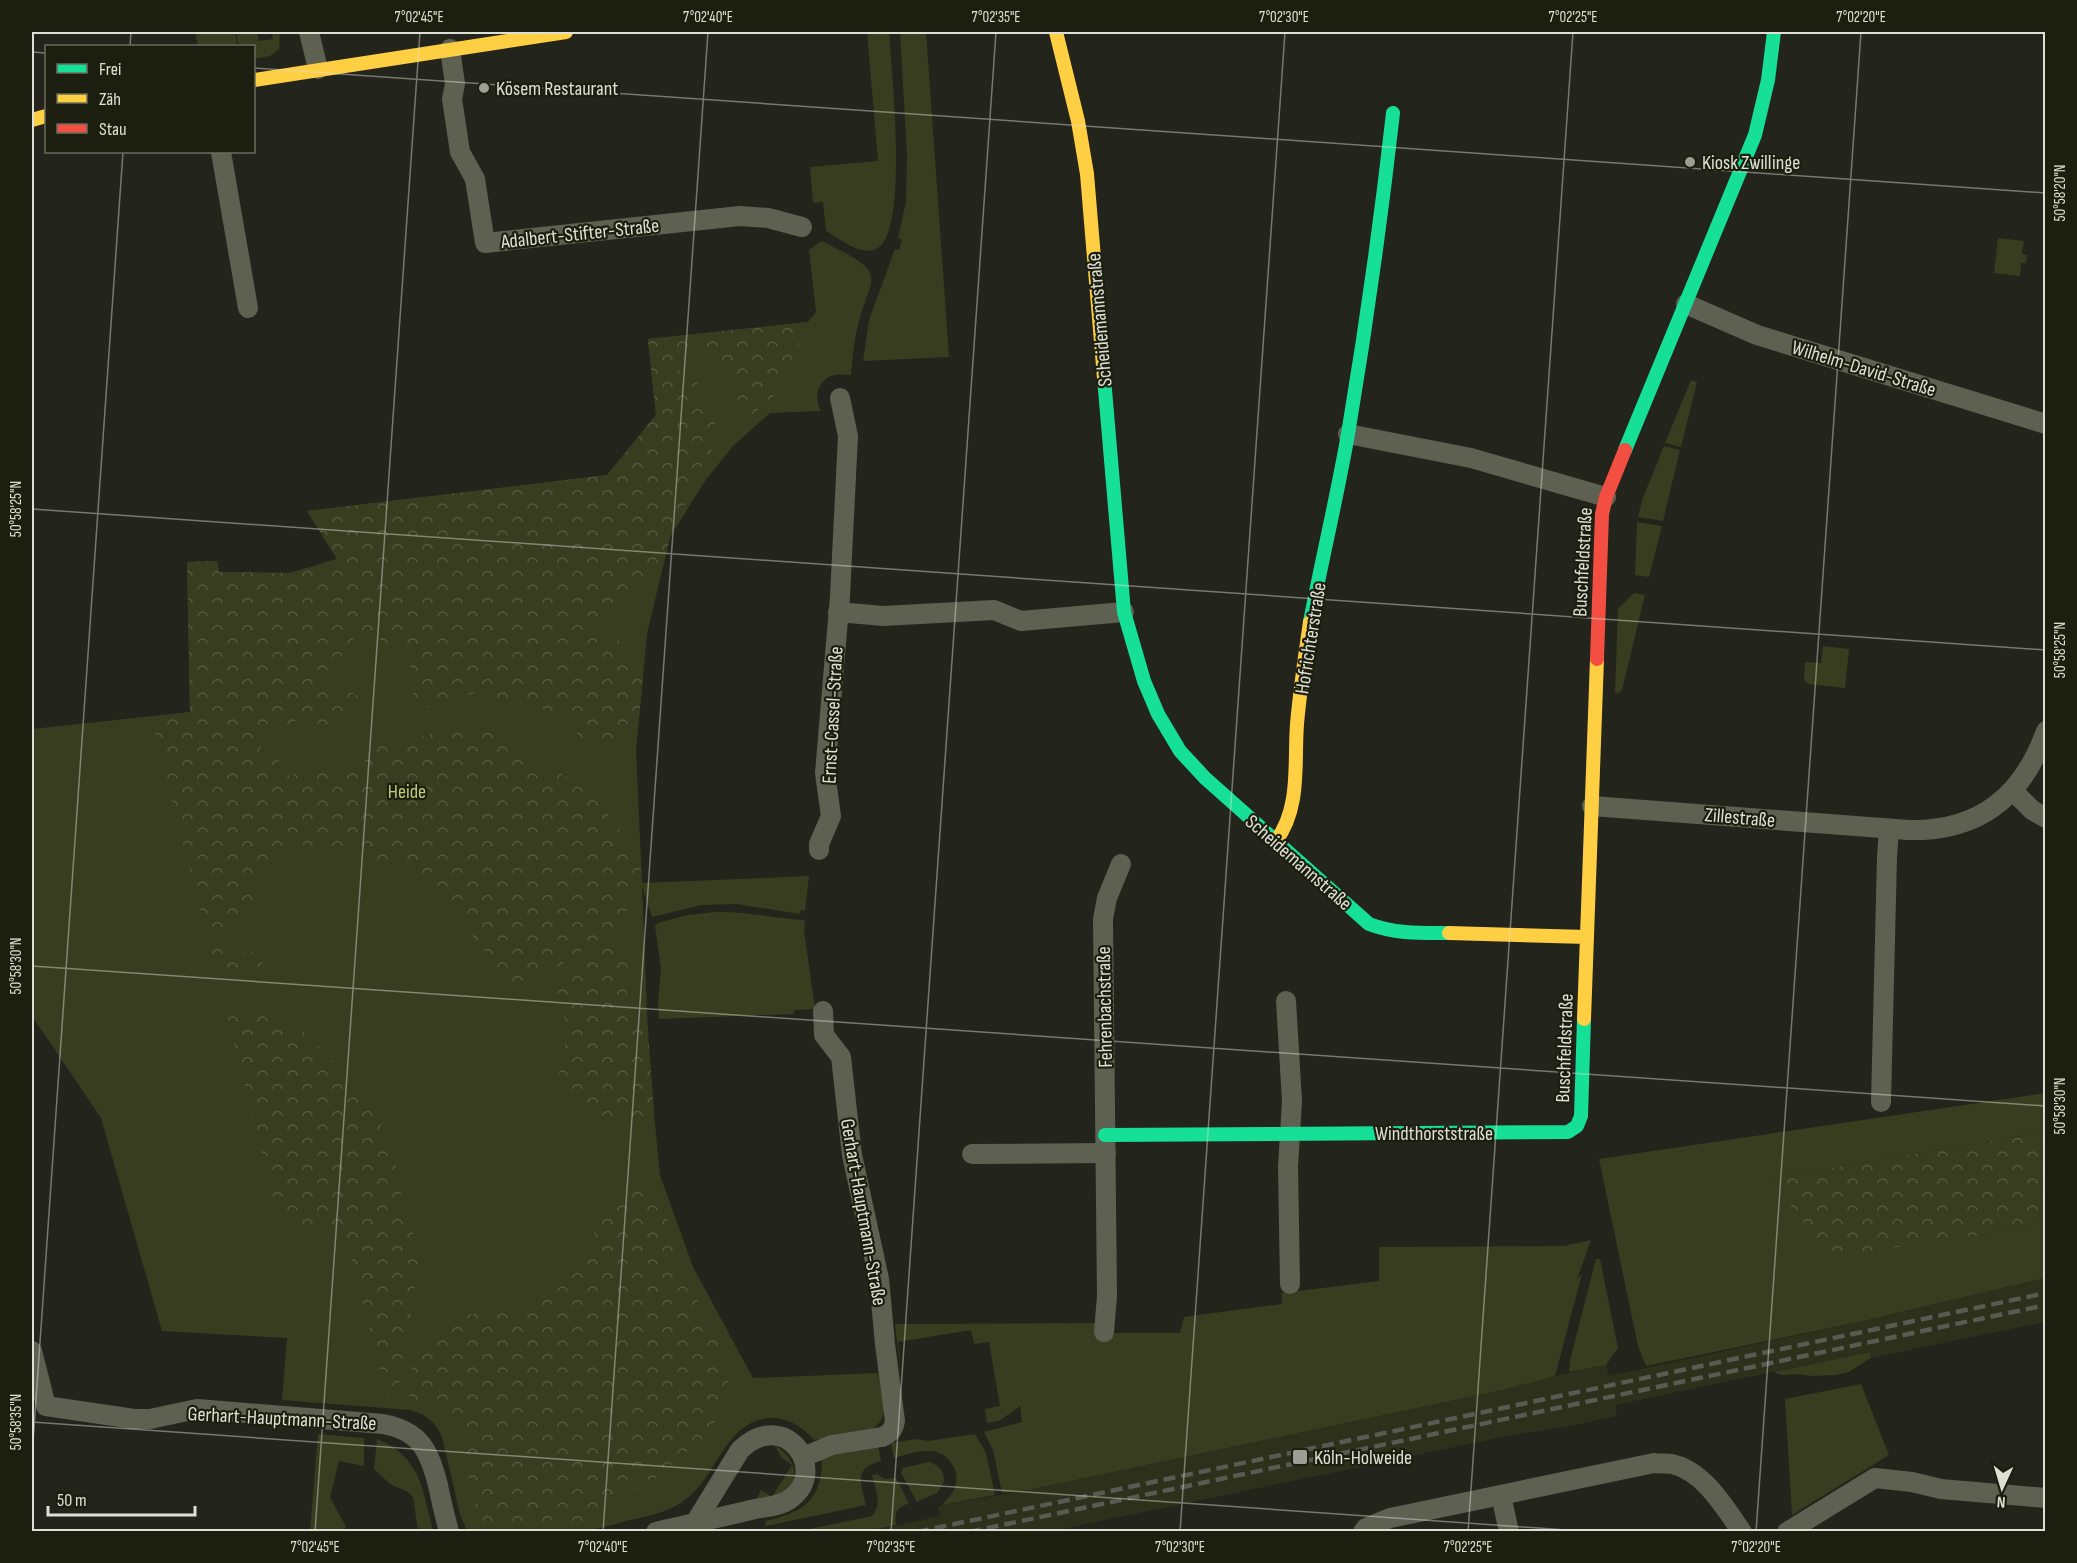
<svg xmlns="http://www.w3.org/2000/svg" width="2077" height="1563" viewBox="0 0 2077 1563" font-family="'Sofia Sans Condensed',sans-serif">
	<defs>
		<pattern id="forest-crowns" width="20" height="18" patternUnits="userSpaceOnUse" patternTransform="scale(1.5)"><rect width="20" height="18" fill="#393d1f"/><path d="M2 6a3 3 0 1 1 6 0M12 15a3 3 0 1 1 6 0" fill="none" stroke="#55593f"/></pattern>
	</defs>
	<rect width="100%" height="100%" fill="#23241c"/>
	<path fill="#2d301b" d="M 2045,1278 L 2045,1322 L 1871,1358 L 1869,1352 L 1615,1405 L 1617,1416 L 1561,1428 L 1517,1434 L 1053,1531 L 867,1532 L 940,1516 L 938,1506 L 1028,1490 L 1507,1389 L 1550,1377 L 1606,1365 L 1609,1376 L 1863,1321 Z"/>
	<g fill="#393d1f">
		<path d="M 195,32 L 235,32 L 237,44 L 240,46 L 198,46 Z"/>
		<path d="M 236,32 L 257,32 L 259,41 L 273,39 L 272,32 L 280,32 L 279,49 L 270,56 L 254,59 L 254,46 L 242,46 L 238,43 Z"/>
		<path d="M 867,32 L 889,32 C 891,66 910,235 876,249 C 860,256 840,239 826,231 L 823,202 L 813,203 L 810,167 L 878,161 Z"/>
		<path d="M 900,32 L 926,32 L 949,357 L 863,361 L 869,320 L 895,249 L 899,250 L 902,240 L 898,238 L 906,202 L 907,155 Z"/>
		<path d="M 1998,238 L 2024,241 L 2022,254 L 2027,255 L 2026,263 L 2021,263 L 2020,276 L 1994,273 Z"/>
		<path d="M 822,241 C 834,248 862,259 869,271 C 875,281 868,292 865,302 C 856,326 853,349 851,375 C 846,375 840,374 835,375 C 818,378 813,397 821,411 L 770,413 L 733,446 L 705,481 L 670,537 L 647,634 L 636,750 L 642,883 L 809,876 L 805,911 L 801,910 L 800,914 L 736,904 L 702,905 L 652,917 L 642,886 L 649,1062 L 660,1175 L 693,1267 L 753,1378 L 878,1373 C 882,1394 893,1420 869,1431 L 814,1440 C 800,1424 780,1413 758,1420 C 725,1431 716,1472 692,1494 C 674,1511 654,1515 630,1520 C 615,1524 597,1530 581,1531 C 544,1534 505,1531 467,1531 L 460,1514 L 442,1437 C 435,1421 427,1415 410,1410 L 282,1400 L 287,1338 L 162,1331 L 101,1118 L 32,1016 L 32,729 L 190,712 L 187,562 L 217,561 L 219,572 L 290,573 L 337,559 L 307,511 L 607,475 L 656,415 L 648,339 L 808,322 L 816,312 L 809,250 Z"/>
		<path d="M 1691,380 L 1697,382 L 1681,447 L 1665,443 Z"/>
		<path d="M 1664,446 L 1680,450 L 1663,521 L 1638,517 L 1642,500 Z"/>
		<path d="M 1637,522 L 1662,526 L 1649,577 L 1635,575 Z"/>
		<path d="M 1634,593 L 1645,595 L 1622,690 L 1619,693 L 1615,693 L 1618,609 Z"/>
		<path d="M 1823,646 L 1849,649 L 1845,688 L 1809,684 L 1804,680 L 1805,662 L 1821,663 Z"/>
		<path d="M 715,912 C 745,911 774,918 805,920 L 804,930 L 815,1009 L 795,1010 L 793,1014 L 659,1019 L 658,1002 L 661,969 L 655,926 L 658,923 L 687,915 Z"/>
		<path d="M 2045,1093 L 2045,1132 L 1770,1178 L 1980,1235 L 2045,1221 L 2045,1278 L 1863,1321 L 1646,1366 L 1638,1346 L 1599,1159 Z"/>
		<path d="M 1591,1240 L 1577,1279 L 1582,1274 L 1555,1376 L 1507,1389 L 1028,1490 L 1002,1493 L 993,1450 L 984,1432 L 1022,1422 L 1020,1406 L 999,1421 L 987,1423 L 985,1409 L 1000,1406 L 989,1342 L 974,1344 L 971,1330 L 898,1342 L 900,1357 L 899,1357 L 895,1324 L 1097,1323 L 1098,1333 L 1180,1333 L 1184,1317 L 1282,1304 L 1282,1293 L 1379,1281 L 1379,1247 L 1564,1246 Z"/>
		<path d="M 1596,1259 L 1600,1259 L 1618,1348 L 1606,1365 L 1569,1372 L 1570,1360 Z"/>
		<path d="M 1870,1352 L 1871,1358 L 1849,1372 L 1835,1375 L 1812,1376 L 1797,1374 L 1782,1375 L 1774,1372 Z"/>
		<path d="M 1861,1384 L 1889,1455 L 1792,1515 L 1785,1399 Z"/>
		<path d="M 318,1434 L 364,1438 L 364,1466 L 339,1461 L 330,1497 L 346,1527 L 343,1531 L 310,1531 Z"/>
		<path d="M 975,1434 L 986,1453 L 995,1495 L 942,1505 C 946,1500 951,1496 954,1490 C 962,1473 950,1453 932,1451 C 919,1450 906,1455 894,1458 L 891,1443 L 916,1439 L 928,1441 Z"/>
		<path d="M 377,1439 C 422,1458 422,1489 433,1531 L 418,1531 L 413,1497 L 408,1492 L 390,1484 L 374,1469 Z"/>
		<path d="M 878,1445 L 881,1461 C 853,1468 861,1482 866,1505 L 766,1526 L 765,1521 C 802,1513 823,1500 822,1459 L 833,1452 Z"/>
		<path d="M 775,1446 C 799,1457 802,1489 775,1498 C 769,1500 762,1499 756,1500 L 761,1490 L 772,1497 L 792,1465 L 782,1458 Z"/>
		<path d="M 929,1462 C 940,1466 944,1471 944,1482 L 937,1493 L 917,1502 L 901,1473 L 903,1468 Z"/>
		<path d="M 877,1474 L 885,1479 L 896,1478 L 909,1503 C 897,1508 894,1512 896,1525 L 867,1531 L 800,1531 L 872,1516 C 883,1504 875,1489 872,1475 Z"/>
	</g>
	<g fill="url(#forest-crowns)">
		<path d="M 808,322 L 779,391 L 752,415 L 737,414 L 733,399 L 739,382 L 726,367 L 712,365 L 700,346 L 691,344 L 679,360 L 680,376 L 699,383 L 702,401 L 719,406 L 722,417 L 712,426 L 718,441 L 702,466 L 670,537 L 659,581 L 634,587 L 602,628 L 592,655 L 600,657 L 618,640 L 627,647 L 643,677 L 638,727 L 601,748 L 583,745 L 572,723 L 542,709 L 474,693 L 429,707 L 413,696 L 409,658 L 376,637 L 355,636 L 346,652 L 319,678 L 324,690 L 347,690 L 358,696 L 357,708 L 344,711 L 325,728 L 301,718 L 267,735 L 258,753 L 278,759 L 288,776 L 325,763 L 345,776 L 363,766 L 373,743 L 417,739 L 458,724 L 499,728 L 518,742 L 527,763 L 553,768 L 587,791 L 614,821 L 640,860 L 642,886 L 629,903 L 623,923 L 550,972 L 515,989 L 454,913 L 415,882 L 396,861 L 371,860 L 338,850 L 292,843 L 279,864 L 259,877 L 253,906 L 221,928 L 227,949 L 247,954 L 259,950 L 267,957 C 254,979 236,971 215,968 L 151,717 L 190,712 L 187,562 L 217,561 L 219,572 L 290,573 L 337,559 L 307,511 L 607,475 L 656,415 L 648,339 Z"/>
		<path d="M 599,945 L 621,952 L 630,969 L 625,986 L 630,1006 L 647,1018 L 654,1112 L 637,1120 L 599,1115 L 557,1080 L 568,1032 L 553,977 Z"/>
		<path d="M 224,1003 L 293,1022 L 357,1084 L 377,1113 L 403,1186 L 397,1212 L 415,1236 L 419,1265 L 398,1391 L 390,1409 L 345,1235 L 278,1217 Z"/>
		<path d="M 2045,1132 L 2045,1221 L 1980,1235 L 1829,1257 L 1770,1178 Z"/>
		<path d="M 635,1190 L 659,1198 L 674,1237 L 678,1264 L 719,1341 L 730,1389 L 710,1433 L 655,1478 L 584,1521 L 544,1531 L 489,1531 L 479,1520 L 467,1471 L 464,1429 L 442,1405 L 419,1404 L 406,1393 L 413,1363 L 456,1315 L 519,1312 L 576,1271 L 609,1203 Z"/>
	</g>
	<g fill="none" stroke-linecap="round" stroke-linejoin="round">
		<g stroke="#5e6052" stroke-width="20">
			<path d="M 309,32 L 318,69"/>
			<path d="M 450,49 L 455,84 L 452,99 L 460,152 L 475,179 L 485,243 L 740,216 L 768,218 L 802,227"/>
			<path d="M 221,152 L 248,308"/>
			<path d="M 1686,304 L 1757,335 L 2046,424"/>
			<path d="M 1348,434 L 1471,458 L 1606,497"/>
			<path d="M 838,612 L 883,616 L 994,610 L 1021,621 L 1124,612"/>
			<path d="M 2013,791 L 2032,810 L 2046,818"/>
			<path d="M 1592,806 L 1908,830 C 1979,832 2023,796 2046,731"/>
			<path d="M 819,850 L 819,844 L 831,816 L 825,773 L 840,596 L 848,436 L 840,398"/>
			<path d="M 1286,1001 L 1292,1101 L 1288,1167 L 1290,1284"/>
			<path d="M 1881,1102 L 1887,857 L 1889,829"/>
			<path d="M 972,1154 L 1106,1153"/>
			<path d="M 1104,1332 L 1107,1296 L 1103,919 L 1107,898 L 1121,864"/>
			<path d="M 32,1351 L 46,1406 L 134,1419 L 150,1419 L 197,1409 L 383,1424 C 421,1431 429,1451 438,1485 C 441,1501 445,1516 449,1532"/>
			<path d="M 803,1457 L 832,1445 L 882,1437 C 891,1433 893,1430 895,1421 L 885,1344 L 879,1279 L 852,1155 L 841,1057 L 824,1035 L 823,1011"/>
			<path d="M 1501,1495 L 1509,1532"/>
			<path d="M 656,1532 C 689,1524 722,1517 755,1509 C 766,1507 781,1506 790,1499 C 830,1471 785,1406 740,1450 L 695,1523"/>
			<path d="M 1363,1532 L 1366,1528 L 1390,1518 L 1654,1463 C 1660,1464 1667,1463 1672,1464 C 1704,1471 1725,1508 1742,1532"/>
			<path d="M 1787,1532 L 1875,1478 L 1912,1482 L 1941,1489 L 2046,1498"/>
		</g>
		<g stroke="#16e098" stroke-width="14">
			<path d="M 1104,378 L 1124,612 L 1144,681 L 1158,714 L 1180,751 L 1205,778 L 1369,924 C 1395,934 1421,933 1449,933"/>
			<path d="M 1625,450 L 1755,135 L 1768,80 L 1774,32"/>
			<path d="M 1310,622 C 1322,559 1337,497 1348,434 C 1366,327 1381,220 1393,113"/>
			<path d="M 1105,1135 L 1568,1132 L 1577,1126 L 1581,1116 L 1584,1019"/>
		</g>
		<g stroke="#ffcf43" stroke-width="14">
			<path d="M 1056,32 L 1078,121 L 1087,174 L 1104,378"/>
			<path d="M 254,80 L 566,32"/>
			<path d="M 32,120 L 46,116"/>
			<path d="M 1276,841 C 1301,807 1294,764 1297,724 C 1300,690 1305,656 1310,622"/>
			<path d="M 1449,933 L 1587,937"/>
			<path d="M 1584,1019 L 1597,659"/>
		</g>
		<path stroke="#f24e42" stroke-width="14" d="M 1597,659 L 1602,514 L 1606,497 L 1625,450"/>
		<g stroke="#595a52" stroke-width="4.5" stroke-dasharray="12 6" stroke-linecap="butt">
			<path d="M 917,1532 L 2046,1293"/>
			<path d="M 969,1532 L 2046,1305"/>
		</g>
	</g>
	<path fill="none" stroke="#dee0d5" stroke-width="1.5" stroke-opacity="0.45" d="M 130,46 L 131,32M 32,52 L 46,53M 254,68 L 2046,193M 32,509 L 2046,650M 32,966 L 2046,1106M 32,1422 L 1594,1532M 32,1457 L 123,152M 315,1532 L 420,32M 603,1532 L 708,32M 891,1532 L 996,32M 1180,1532 L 1285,32M 1468,1532 L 1573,32M 1756,1532 L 1861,32M 2045,1532 L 2046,1519"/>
	<g fill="#9d9e94" stroke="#1c1e0f" stroke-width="2">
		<circle cx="484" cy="88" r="6"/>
		<circle cx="1690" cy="162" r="6"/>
		<rect x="1292" y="1449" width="16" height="16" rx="3"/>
	</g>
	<g text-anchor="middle" stroke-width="4.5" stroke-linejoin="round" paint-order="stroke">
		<g font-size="20" fill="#dee0d5" stroke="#1c1e0f" text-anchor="start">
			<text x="496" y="95">Kösem Restaurant</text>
			<text x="1702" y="169">Kiosk Zwillinge</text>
			<text x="1314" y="1464">Köln-Holweide</text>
		</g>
		<g font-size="20" fill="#dee0d5" stroke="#1c1e0f">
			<text transform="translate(580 233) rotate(-6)" y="7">Adalbert-Stifter-Straße</text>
			<text transform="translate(1099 320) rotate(-95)" y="7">Scheidemannstraße</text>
			<text transform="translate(1864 368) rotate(17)" y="7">Wilhelm-David-Straße</text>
			<text transform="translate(1582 562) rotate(-87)" y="7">Buschfeldstraße</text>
			<text transform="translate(1310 638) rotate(-81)" y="7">Hofrichterstraße</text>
			<text transform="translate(832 715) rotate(-87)" y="7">Ernst-Cassel-Straße</text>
			<text transform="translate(1740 817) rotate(5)" y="7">Zillestraße</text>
			<text transform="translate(1299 862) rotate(41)" y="7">Scheidemannstraße</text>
			<text transform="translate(1104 1007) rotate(-91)" y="7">Fehrenbachstraße</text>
			<text transform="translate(1564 1048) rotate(-88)" y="7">Buschfeldstraße</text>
			<text x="1434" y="1140">Windthorststraße</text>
			<text transform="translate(864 1212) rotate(80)" y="7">Gerhart-Hauptmann-Straße</text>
			<text transform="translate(282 1418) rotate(3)" y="7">Gerhart-Hauptmann-Straße</text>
		</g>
		<g font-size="20" fill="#c1cc7a" stroke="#1c1e0f">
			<text x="407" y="798">Heide</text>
		</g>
	</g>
	<rect width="2077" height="1563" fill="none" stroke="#1c1e0f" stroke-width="66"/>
	<rect x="45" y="45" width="210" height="108" fill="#1c1e0f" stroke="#6a6c5e" stroke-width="1.5"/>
	<rect x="57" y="64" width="30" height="9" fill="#16e098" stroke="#6a6c5e" stroke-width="1.5"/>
	<text x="99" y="75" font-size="18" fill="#dee0d5">Frei</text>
	<rect x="57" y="94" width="30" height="9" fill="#ffcf43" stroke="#6a6c5e" stroke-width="1.5"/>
	<text x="99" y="105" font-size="18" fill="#dee0d5">Zäh</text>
	<rect x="57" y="124" width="30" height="9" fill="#f24e42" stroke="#6a6c5e" stroke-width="1.5"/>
	<text x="99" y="135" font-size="18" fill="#dee0d5">Stau</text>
	<g transform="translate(2002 1488) rotate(184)" stroke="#1c1e0f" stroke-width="4.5" paint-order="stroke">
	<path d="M0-4.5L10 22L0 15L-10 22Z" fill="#dee0d5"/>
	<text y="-9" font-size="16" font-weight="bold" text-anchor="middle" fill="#dee0d5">N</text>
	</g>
	<path d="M48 1506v9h147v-9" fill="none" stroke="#dee0d5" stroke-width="3"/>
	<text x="57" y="1506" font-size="18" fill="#dee0d5" stroke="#1c1e0f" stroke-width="4.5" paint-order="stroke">50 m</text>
	<rect x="33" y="33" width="2011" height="1497" fill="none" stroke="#dee0d5" stroke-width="2"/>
	<g font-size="15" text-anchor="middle" fill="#dee0d5">
		<text x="419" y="22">7°02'45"E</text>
		<text x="708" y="22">7°02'40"E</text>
		<text x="996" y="22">7°02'35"E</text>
		<text x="1284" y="22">7°02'30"E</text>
		<text x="1573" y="22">7°02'25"E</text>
		<text x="1861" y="22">7°02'20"E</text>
		<text transform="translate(2060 193) rotate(-90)" y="5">50°58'20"N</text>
		<text transform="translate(16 509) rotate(-90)" y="5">50°58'25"N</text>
		<text transform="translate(2060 650) rotate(-90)" y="5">50°58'25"N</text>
		<text transform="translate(16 966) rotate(-90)" y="5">50°58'30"N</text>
		<text transform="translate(2060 1106) rotate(-90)" y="5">50°58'30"N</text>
		<text transform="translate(16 1422) rotate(-90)" y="5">50°58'35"N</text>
		<text x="315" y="1552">7°02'45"E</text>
		<text x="603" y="1552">7°02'40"E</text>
		<text x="891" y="1552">7°02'35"E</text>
		<text x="1180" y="1552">7°02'30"E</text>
		<text x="1468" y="1552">7°02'25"E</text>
		<text x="1756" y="1552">7°02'20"E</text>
	</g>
</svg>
